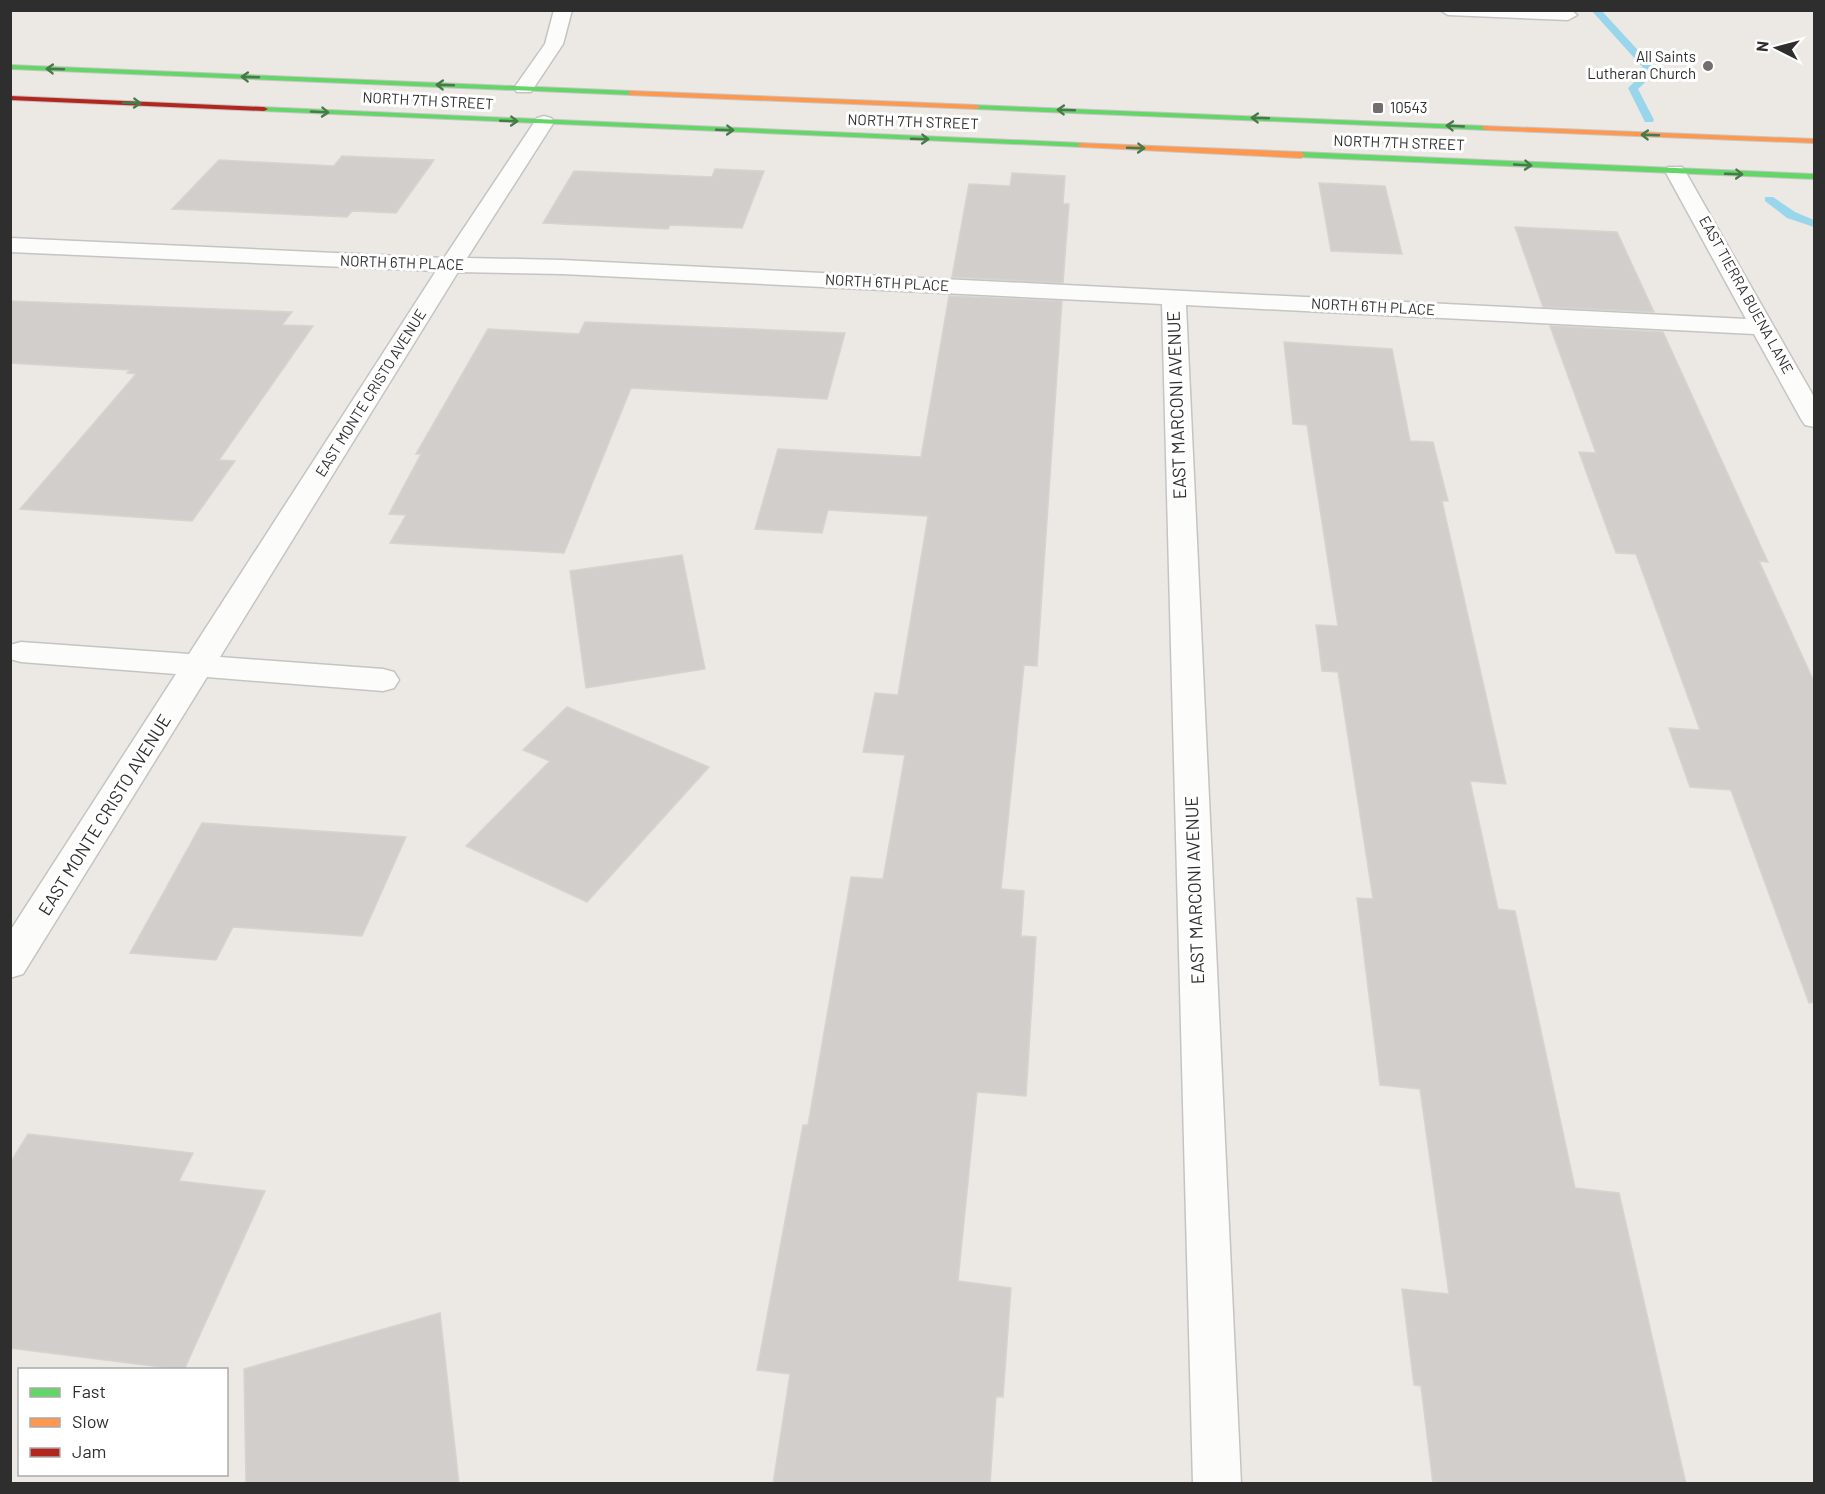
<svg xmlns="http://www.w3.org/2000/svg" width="1825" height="1494" viewBox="0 0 1825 1494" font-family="Barlow,sans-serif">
	<rect width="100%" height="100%" fill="#ece8e4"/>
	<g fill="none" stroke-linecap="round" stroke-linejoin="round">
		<g fill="#99d6ec" fill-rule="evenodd">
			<path d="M 1591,10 L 1601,10 L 1657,71 L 1638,89 L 1654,120 L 1653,122 L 1645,122 L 1628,88 L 1646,71 Z"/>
			<path d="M 1765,197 L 1773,197 L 1795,212 L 1814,220 L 1814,227 L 1787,218 L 1765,201 Z"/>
		</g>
	</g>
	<g fill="#d1cecb" stroke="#d7d4d0" stroke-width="1.5">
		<path d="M 342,156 L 434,160 L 396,213 L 352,211 L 347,217 L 172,209 L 219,160 L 334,166 Z"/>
		<path d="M 715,169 L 764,171 L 742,228 L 670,225 L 668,229 L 543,223 L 574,171 L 712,177 Z"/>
		<path d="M 1012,173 L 1065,176 L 1063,204 L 1069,204 L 1063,283 L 952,277 L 969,184 L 1010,186 Z"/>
		<path d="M 1319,183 L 1385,186 L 1402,254 L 1331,251 Z"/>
		<path d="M 1515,227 L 1617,232 L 1654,312 L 1543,307 Z"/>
		<path d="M 949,296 L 1062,301 L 1037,666 L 1024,665 L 1001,889 L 1024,891 L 1021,936 L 1036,937 L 1026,1096 L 977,1092 L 958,1281 L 1011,1288 L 1003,1397 L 996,1397 L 990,1484 L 773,1484 L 790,1374 L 757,1370 L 803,1125 L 808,1125 L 851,877 L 883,879 L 905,755 L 863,752 L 875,693 L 898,695 L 928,516 L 828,510 L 822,533 L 755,529 L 778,449 L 921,457 Z"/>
		<path d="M 10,301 L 292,312 L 282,325 L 313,326 L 219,460 L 235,461 L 192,521 L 20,509 L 136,374 L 127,373 L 130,370 L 10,363 Z"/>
		<path d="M 585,322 L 845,333 L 827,399 L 631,388 L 564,553 L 390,543 L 406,515 L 389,514 L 421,454 L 416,454 L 488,329 L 579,334 Z"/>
		<path d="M 1550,326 L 1663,332 L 1768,562 L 1759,561 L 1815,684 L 1815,1002 L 1809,1003 L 1731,790 L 1690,787 L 1669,728 L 1700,730 L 1636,554 L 1616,553 L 1579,452 L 1596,453 Z"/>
		<path d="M 1284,342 L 1392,349 L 1410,441 L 1433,442 L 1448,501 L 1442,501 L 1506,784 L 1470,781 L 1498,909 L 1515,911 L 1575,1188 L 1619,1193 L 1686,1484 L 1433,1484 L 1421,1386 L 1414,1385 L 1402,1289 L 1449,1294 L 1420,1089 L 1380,1085 L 1357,898 L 1373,899 L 1338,672 L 1322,671 L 1316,625 L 1338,626 L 1307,425 L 1293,424 Z"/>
		<path d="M 682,555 L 705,669 L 586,688 L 570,571 Z"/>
		<path d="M 567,707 L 709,767 L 587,902 L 466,846 L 550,761 L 523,750 Z"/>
		<path d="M 202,823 L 406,837 L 362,936 L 233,927 L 216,960 L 130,953 Z"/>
		<path d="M 28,1134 L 193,1153 L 179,1181 L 265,1191 L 184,1370 L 10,1348 L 10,1163 Z"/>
		<path d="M 440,1313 L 459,1484 L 246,1484 L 244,1369 Z"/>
	</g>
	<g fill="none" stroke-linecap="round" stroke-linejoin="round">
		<g stroke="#c5c4c5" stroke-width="3">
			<g id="street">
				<path d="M 554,10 L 572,10 L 563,44 L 531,92 L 517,92 L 514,88 L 545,44 Z"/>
				<path d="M 1440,10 L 1571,10 L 1577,15 L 1568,20 L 1448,15 Z"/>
				<path d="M 544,116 L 551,118 L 554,122 L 467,258 L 562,260 L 1746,319 L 1665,171 L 1668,167 L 1682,167 L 1685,171 L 1814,397 L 1814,427 L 1805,425 L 1801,419 L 1754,334 L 1186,305 L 1241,1484 L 1193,1484 L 1162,304 L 562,274 L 458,272 L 220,657 L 383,669 L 394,672 L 399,680 L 394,688 L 383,691 L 207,677 L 23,974 L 10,978 L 10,931 L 176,674 L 21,662 L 10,659 L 10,645 L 21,642 L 189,654 L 436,271 L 10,252 L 10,238 L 444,258 L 537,118 Z"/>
			</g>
		</g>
		<g stroke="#c6c5c4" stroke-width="2">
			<g id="fast">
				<path d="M 10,65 L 632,91 L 636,93 L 632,95 L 10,69 Z"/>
				<path d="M 973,105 L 1486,126 L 1490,128 L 1486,130 L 976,109 L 972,107 Z"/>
				<path d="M 261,107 L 1082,143 L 1086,145 L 1082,147 L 264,111 L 261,111 Z"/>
				<path d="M 1301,152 L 1814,174 L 1814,179 L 1298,157 L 1297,155 Z"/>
			</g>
		</g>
		<g stroke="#c6c5c4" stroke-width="2">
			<g id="slow">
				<path d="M 632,91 L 976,105 L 980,107 L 976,109 L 629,95 L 629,91 Z"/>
				<path d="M 1483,126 L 1814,139 L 1814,143 L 1486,130 L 1482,128 Z"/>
				<path d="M 1079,143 L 1301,152 L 1305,155 L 1301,158 L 1082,147 L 1079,147 Z"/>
			</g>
		</g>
		<g stroke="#c6c5c4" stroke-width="2">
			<path id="jam" d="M 10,96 L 264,107 L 268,109 L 264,111 L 10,100 Z"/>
		</g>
		<use href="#street" fill="#fcfcfb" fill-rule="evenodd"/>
		<use href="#fast" fill="#63d668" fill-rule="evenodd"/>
		<use href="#slow" fill="#ff974d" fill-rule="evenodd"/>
		<use href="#jam" fill="#b3261e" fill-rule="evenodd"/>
	</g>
	<defs><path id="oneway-shaft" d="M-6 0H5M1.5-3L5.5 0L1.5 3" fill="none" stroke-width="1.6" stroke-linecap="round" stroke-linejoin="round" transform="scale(1.5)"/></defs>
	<g stroke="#467a48">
		<use href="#oneway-shaft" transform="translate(55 69) rotate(-178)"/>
		<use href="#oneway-shaft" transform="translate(250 77) rotate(-178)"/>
		<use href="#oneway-shaft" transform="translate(445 85) rotate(-178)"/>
		<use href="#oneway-shaft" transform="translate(132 103) rotate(2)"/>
		<use href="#oneway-shaft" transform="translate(1066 110) rotate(-178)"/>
		<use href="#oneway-shaft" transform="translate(320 112) rotate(3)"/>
		<use href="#oneway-shaft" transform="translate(1260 118) rotate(-178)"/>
		<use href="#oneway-shaft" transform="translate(509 121) rotate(2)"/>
		<use href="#oneway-shaft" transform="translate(1455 126) rotate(-177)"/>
		<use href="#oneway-shaft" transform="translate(725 130) rotate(2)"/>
		<use href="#oneway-shaft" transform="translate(1650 135) rotate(-178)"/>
		<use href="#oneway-shaft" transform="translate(920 139) rotate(2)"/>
		<use href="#oneway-shaft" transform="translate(1136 148) rotate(2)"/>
		<use href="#oneway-shaft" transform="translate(1523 165) rotate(3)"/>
		<use href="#oneway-shaft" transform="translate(1734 174) rotate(2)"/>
	</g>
	<g fill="#706f6e" stroke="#fff" stroke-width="2">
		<circle cx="1708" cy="66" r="6"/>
		<rect x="1372" y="102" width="12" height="12" rx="3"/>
	</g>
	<g text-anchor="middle" stroke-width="6" stroke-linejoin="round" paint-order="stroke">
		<g font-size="15" fill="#2e2e2e" stroke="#fff" text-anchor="end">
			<text x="1696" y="62">All Saints<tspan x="1696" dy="17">Lutheran Church</tspan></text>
			<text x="1390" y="113" text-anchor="start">10543</text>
		</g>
		<g font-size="15" fill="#2e2e2e" stroke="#fff">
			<text transform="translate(428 101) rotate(3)" y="5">NORTH 7TH STREET</text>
			<text transform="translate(913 122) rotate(2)" y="5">NORTH 7TH STREET</text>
			<text transform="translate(1399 143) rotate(2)" y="5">NORTH 7TH STREET</text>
			<text transform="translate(402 263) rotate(2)" y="5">NORTH 6TH PLACE</text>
			<text transform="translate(887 283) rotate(3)" y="5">NORTH 6TH PLACE</text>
			<text transform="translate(1746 295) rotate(61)" y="5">EAST TIERRA BUENA LANE</text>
			<text transform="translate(1373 307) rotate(3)" y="5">NORTH 6TH PLACE</text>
			<text transform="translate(371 393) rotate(-58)" y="5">EAST MONTE CRISTO AVENUE</text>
		</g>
		<g font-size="18" fill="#2e2e2e" stroke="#fff">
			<text transform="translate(1177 405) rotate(-92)" y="6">EAST MARCONI AVENUE</text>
			<text transform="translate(105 815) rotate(-58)" y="6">EAST MONTE CRISTO AVENUE</text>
			<text transform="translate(1195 890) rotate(-92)" y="6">EAST MARCONI AVENUE</text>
		</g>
	</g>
	<rect width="1825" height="1494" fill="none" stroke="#2e2e2e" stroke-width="24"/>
	<rect x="18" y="1368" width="210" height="108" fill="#ffffff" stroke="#ababab" stroke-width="1.5"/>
	<rect x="30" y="1388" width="30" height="9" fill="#63d668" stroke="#ababab" stroke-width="1.5"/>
	<text x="72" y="1398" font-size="18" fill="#2e2e2e">Fast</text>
	<rect x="30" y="1418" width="30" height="9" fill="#ff974d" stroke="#ababab" stroke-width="1.5"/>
	<text x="72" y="1428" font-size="18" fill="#2e2e2e">Slow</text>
	<rect x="30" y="1448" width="30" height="9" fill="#b3261e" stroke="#ababab" stroke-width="1.5"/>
	<text x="72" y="1458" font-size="18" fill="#2e2e2e">Jam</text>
	<g transform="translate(1777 48) rotate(276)" stroke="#ffffff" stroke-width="4.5" paint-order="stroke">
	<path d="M0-4.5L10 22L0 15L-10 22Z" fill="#2e2e2e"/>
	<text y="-9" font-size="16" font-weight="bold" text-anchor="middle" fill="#2e2e2e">N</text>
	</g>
</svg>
